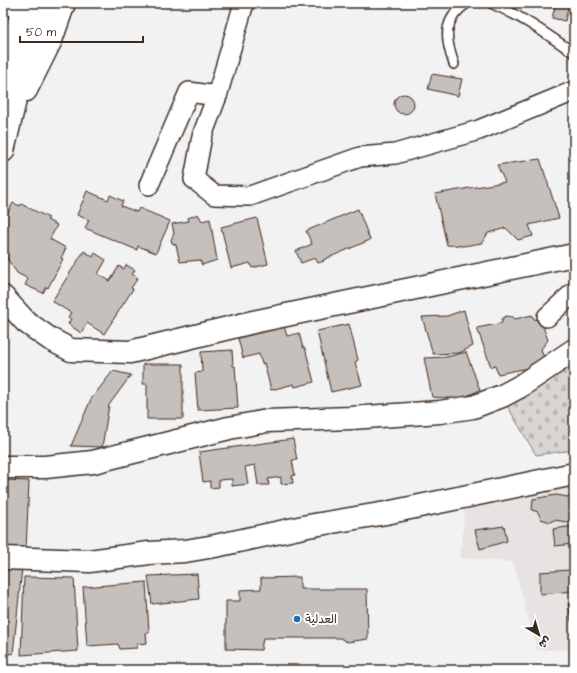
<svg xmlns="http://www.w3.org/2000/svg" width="577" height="673" viewBox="0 0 577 673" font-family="'Architects Daughter','Playpen Sans Arabic',sans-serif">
	<defs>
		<pattern id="cemetery-stones" width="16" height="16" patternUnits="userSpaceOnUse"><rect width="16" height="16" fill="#d8d5d2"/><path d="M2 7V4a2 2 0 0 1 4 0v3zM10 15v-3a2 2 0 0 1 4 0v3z" fill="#bab7b4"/></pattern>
	</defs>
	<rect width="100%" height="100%" fill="#f3f2f2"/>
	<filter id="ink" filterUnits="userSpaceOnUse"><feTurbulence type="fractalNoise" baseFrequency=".025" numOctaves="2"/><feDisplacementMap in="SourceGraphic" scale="8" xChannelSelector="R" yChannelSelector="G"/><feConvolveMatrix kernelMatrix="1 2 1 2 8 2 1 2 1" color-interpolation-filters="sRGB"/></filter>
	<g filter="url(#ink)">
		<path fill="#e6e3e2" d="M 574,487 L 574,649 L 537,650 L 513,562 L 460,558 L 465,508 Z"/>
		<path fill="url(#cemetery-stones)" stroke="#8a8078" d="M 574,357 L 574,450 L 536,455 L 506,404 Z"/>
		<g fill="#c6c0bd" stroke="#3b2a1e">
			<path d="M 556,3 L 569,3 L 565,21 L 552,18 Z"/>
			<path d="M 432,74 L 462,79 L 458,96 L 428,89 Z"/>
			<circle cx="404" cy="104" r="10"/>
			<path d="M 540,159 L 559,218 L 529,225 L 533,236 L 518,240 L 506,228 L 488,233 L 482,243 L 463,246 L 447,245 L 435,194 L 505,182 L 497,165 Z"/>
			<path d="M 87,191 L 108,200 L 110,195 L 123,201 L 121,206 L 137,212 L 139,208 L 170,221 L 156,253 L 138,246 L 137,250 L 85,228 L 89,220 L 77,215 Z"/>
			<path d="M 13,203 L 20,206 L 21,204 L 49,218 L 47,220 L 57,225 L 50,239 L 66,248 L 61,258 L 63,259 L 48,288 L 46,287 L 43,293 L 25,285 L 28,279 L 17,273 L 8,260 L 4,252 L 4,234 L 7,224 L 3,222 Z"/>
			<path d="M 358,209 L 370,240 L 323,260 L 324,261 L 318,263 L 315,258 L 301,263 L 296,251 L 312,244 L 306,231 Z"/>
			<path d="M 198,214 L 202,221 L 210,219 L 217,260 L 202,265 L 200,260 L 180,262 L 176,245 L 172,243 L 171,240 L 174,233 L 172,224 L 189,221 L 188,218 Z"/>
			<path d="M 257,218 L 268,264 L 252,268 L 250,263 L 231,268 L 221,227 Z"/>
			<path d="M 84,251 L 93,257 L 95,253 L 106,260 L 98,274 L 110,281 L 119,266 L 124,269 L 126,265 L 135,270 L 132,274 L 138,278 L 131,288 L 133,289 L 104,334 L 87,323 L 81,333 L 68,324 L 71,319 L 68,317 L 71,313 L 52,301 Z"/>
			<path d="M 464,310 L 473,346 L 459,353 L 433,354 L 422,317 L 447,316 Z"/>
			<path d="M 532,315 L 534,319 L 539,320 L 542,324 L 548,340 L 541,349 L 545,361 L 531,364 L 533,367 L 498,374 L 495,366 L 491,367 L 477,328 L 502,323 L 502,319 L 506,316 L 513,317 L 515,319 Z"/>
			<path d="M 349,324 L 358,360 L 355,362 L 362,385 L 331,392 L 317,331 Z"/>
			<path d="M 284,326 L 287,336 L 299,333 L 303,348 L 305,348 L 314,382 L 295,387 L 294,384 L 271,390 L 264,363 L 262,364 L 259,354 L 243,358 L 238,338 Z"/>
			<path d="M 232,350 L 233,366 L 235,366 L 238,408 L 198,410 L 195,373 L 202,372 L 201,352 Z"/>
			<path d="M 466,352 L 480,390 L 460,399 L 432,397 L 424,358 L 447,357 Z"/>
			<path d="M 143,364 L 183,364 L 183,419 L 147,419 L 147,384 L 143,384 Z"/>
			<path d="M 113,371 L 131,375 L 109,405 L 102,447 L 71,446 L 91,399 Z"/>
			<path d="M 293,439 L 297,460 L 292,460 L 295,475 L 292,476 L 293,483 L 281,484 L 281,477 L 268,479 L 269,485 L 258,485 L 255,465 L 245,467 L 248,484 L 232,486 L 232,479 L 219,480 L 219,487 L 210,488 L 210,481 L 203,482 L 199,452 Z"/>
			<path d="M 3,480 L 29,481 L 26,551 L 3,551 Z"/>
			<path d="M 556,495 L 574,498 L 574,520 L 567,522 L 554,520 L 550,522 L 541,519 L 538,512 L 532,510 L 533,499 Z"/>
			<path d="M 504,526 L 507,541 L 480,549 L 475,530 Z"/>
			<path d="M 574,526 L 574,544 L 555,546 L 553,529 Z"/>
			<path d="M 3,566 L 22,568 L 13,654 L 3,653 Z"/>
			<path d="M 570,570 L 574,591 L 540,594 L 540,572 Z"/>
			<path d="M 197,574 L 199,599 L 152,604 L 148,576 Z"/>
			<path d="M 24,577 L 74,578 L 78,651 L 21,655 Z"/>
			<path d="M 300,577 L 300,589 L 367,589 L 368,639 L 347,642 L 340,638 L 263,638 L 261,650 L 226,649 L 226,601 L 240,601 L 240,590 L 261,589 L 261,578 Z"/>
			<path d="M 146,582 L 149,633 L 146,633 L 147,643 L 137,644 L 137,648 L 120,649 L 118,644 L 87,646 L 83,587 Z"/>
			<path d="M 568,603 L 574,603 L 574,621 L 571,621 Z"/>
		</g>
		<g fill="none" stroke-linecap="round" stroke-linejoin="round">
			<g stroke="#3b2a1e" stroke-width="12">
				<g id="service">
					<path d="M 491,3 C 521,16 547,34 574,53"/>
					<path d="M 454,64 C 445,39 442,20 467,3"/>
				</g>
			</g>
			<g stroke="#3b2a1e" stroke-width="22">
				<g id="minor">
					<path d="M 5,3 L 21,11 L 13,36 L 7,102"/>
					<path d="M 244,3 L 217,96 L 202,136 L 194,179 L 214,195 L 250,196 L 360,157 L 395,154 L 479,130 L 574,91"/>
					<path d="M 149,185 L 189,92 L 217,96"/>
					<path d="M 547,317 L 574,292"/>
				</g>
			</g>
			<g stroke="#3b2a1e" stroke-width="25">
				<g id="tertiary">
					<path d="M 26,90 L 51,40 L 64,3"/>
					<path d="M 3,151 L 24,62 L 38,13 L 43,3"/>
					<path d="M 3,297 L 26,322 L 50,339 L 71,350 L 130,352 L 253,322 L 574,255"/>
					<path d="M 3,467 L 45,467 L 93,462 L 229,428 L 267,421 L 351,418 L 440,412 L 473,407 L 502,396 L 519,387 L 574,350"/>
					<path d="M 3,558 L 89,561 L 149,553 L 185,551 L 215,546 L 308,526 L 386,513 L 574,474"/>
				</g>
			</g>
			<use href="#service" stroke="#fff" stroke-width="9"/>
			<use href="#minor" stroke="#fff" stroke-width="19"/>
			<use href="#tertiary" stroke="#fff" stroke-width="22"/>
		</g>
	</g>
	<circle fill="#1f6fb2" stroke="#fff" stroke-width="1.5" cx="297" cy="619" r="4"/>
	<g text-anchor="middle" stroke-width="4" stroke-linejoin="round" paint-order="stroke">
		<g font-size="12" fill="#3b2a1e" stroke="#fff" text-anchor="start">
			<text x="305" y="623">العدلية</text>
		</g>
	</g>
	<rect width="577" height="673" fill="none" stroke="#fff" stroke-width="16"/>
	<rect x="8" y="8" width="561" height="657" fill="none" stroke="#3b2a1e" stroke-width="1.5" filter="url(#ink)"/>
	<g transform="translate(539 635) rotate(142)" stroke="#ffffff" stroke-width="3" paint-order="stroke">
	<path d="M0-3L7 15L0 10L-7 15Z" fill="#3b2a1e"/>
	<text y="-6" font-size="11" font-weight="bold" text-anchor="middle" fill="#3b2a1e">ش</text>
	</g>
	<path d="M20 36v6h123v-6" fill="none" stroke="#3b2a1e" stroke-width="2"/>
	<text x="26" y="36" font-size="12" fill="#3b2a1e" stroke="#ffffff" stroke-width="3" paint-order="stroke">50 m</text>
</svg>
